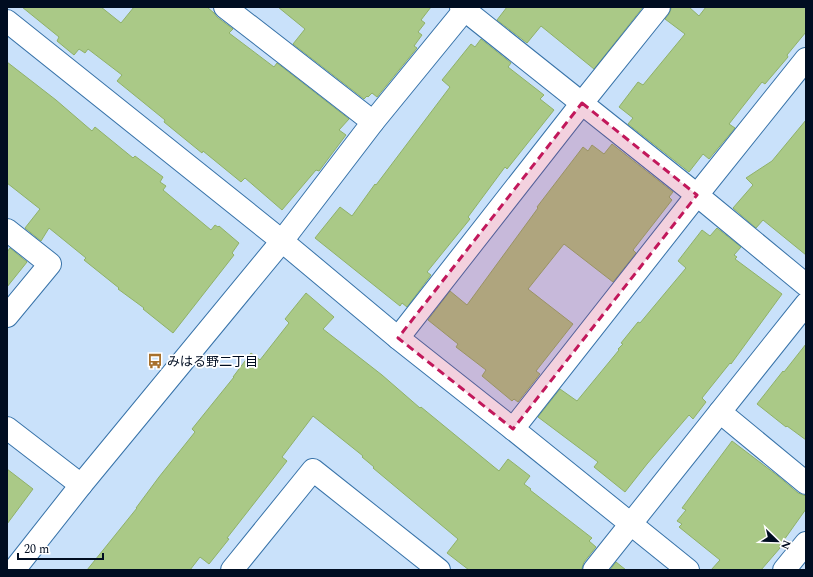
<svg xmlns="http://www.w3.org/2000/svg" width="813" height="577" viewBox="0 0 813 577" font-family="Spectral,'Noto Sans JP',serif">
	<rect width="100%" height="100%" fill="#c9e1fa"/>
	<g fill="#aac987" stroke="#90b168">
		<path d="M 22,7 L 101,7 L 121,23 L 134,7 L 207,7 L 214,13 L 217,17 L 233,29 L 229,33 L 274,67 L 277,63 L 349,119 L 339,130 L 346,135 L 319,171 L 316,170 L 282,210 L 245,178 L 241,182 L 203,151 L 202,153 L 164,122 L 165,120 L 117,81 L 122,75 L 88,49 L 85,53 L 79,49 L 74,55 L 57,41 L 59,37 Z"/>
		<path d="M 278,7 L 431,7 L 421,20 L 425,23 L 418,32 L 422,35 L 414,46 L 417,48 L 377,97 L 372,93 L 368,97 L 367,96 L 364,99 L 293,44 L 305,29 Z"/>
		<path d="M 507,7 L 643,7 L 594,69 L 541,26 L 527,43 L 497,20 Z"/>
		<path d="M 671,7 L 689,7 L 699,16 L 706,7 L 806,7 L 806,32 L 787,55 L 788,57 L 765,84 L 762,82 L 729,124 L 735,128 L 709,159 L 703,154 L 689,172 L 628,124 L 633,118 L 619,107 L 638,82 L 643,85 L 685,34 L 665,19 L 669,14 L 671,9 Z"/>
		<path d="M 481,39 L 511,63 L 508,67 L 544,95 L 540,99 L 554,110 L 507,169 L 505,167 L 468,217 L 470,219 L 427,272 L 431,275 L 407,307 L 402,303 L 400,306 L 315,238 L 340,207 L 352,216 L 375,184 L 376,185 L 450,87 L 442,80 L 471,44 L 475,47 Z"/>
		<path d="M 7,62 L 56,100 L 92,131 L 95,127 L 133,158 L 135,156 L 163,177 L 160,182 L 166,186 L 163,190 L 211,230 L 215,225 L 218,227 L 219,226 L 239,243 L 232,253 L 234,255 L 173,333 L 143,309 L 144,308 L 118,289 L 119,288 L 84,260 L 86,258 L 49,228 L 41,241 L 25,228 L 40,209 L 7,183 Z"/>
		<path d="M 806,120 L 806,255 L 763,220 L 756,228 L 733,208 L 753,185 L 746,178 L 772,161 Z"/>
		<path d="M 612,144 L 673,192 L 669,197 L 672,200 L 633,250 L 636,253 L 613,282 L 564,244 L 528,289 L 573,324 L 536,371 L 540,374 L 518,402 L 514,399 L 512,401 L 482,376 L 486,370 L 456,347 L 458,344 L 428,320 L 450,291 L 467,305 L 538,208 L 537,207 L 583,147 L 588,151 L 592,145 L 604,154 Z"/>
		<path d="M 717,228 L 741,247 L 734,255 L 737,257 L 735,259 L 782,294 L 731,364 L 730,363 L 702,398 L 706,402 L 693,419 L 689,415 L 647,464 L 625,492 L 594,467 L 598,462 L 538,417 L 560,389 L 577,401 L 619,350 L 618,349 L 623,344 L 621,343 L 638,322 L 640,323 L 686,268 L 678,261 L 702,230 L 710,236 Z"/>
		<path d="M 10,248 L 27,262 L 7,287 L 7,252 Z"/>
		<path d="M 306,293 L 334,317 L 323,329 L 382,375 L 420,408 L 421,407 L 499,471 L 508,459 L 530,476 L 524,484 L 531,489 L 530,490 L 592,538 L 589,541 L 596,547 L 584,562 L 582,568 L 582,570 L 469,570 L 447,553 L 458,539 L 373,468 L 374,467 L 362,457 L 363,456 L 313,416 L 282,457 L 287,461 L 270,483 L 227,538 L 229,539 L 209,564 L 200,557 L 190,570 L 87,570 L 137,508 L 136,508 L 159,477 L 195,432 L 192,429 L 234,377 L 233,377 L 251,353 L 260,360 L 289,323 L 285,319 Z"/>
		<path d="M 806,344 L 806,440 L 787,426 L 786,427 L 757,404 L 783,371 L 784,372 Z"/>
		<path d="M 732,441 L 778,476 L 798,493 L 806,496 L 806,509 L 779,547 L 780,548 L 761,570 L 711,570 L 720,560 L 679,527 L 682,524 L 677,521 L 686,510 L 682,508 Z"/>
		<path d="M 7,469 L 33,489 L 7,524 Z"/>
		<path d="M 616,562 L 626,570 L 610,570 Z"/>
	</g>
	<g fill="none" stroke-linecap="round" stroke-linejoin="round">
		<g stroke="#3873a9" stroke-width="24">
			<g id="street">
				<path d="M 225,7 L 373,122"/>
				<path d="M 7,21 L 282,241 L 398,338 L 513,429 L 688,570"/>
				<path d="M 7,230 L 50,264 L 7,316"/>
				<path d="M 398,338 L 582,103 L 659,7"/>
				<path d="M 720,412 L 806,483"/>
				<path d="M 513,429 L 697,195 L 806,59"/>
				<path d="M 232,570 L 313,470 L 439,570"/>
				<path d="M 594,570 L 806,304"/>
				<path d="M 784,570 L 806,543"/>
			</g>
		</g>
		<g stroke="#3873a9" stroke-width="24">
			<g id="secondary">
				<path d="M 461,7 L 697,195 L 806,285"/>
				<path d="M 7,428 L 81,485"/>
				<path d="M 14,570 L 81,485 L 282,241 L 373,122 L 467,7"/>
			</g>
		</g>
		<use href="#street" stroke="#fff" stroke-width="22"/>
		<use href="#secondary" stroke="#fff" stroke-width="22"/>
	</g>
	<path fill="#c2185b" fill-opacity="0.2" stroke="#c2185b" stroke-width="3" stroke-dasharray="8 5" stroke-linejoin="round" d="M 582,103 L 697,195 L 513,429 L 398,338 Z"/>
	<defs>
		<g id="bus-bare" transform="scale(1.2)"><path d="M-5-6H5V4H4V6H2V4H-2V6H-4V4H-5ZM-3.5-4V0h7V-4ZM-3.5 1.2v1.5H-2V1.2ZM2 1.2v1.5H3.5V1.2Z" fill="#a7702c" stroke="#fff" stroke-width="2.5" paint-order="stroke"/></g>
	</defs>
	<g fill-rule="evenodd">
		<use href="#bus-bare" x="155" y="361"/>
	</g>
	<g text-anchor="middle" stroke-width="3.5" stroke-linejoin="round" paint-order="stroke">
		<g font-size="13" fill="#000d21" stroke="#fff" text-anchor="start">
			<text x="167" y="366">みはる野二丁目</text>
		</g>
	</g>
	<rect width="813" height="577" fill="none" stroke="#000d21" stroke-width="16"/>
	<g transform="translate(777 541) rotate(113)" stroke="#ffffff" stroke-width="3" paint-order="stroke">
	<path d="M0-3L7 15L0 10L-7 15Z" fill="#000d21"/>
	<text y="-6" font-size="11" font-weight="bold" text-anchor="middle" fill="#000d21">N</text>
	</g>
	<path d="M18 553v6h85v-6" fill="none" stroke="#000d21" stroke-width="2"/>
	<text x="24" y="553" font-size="12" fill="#000d21" stroke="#ffffff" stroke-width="3" paint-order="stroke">20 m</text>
</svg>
